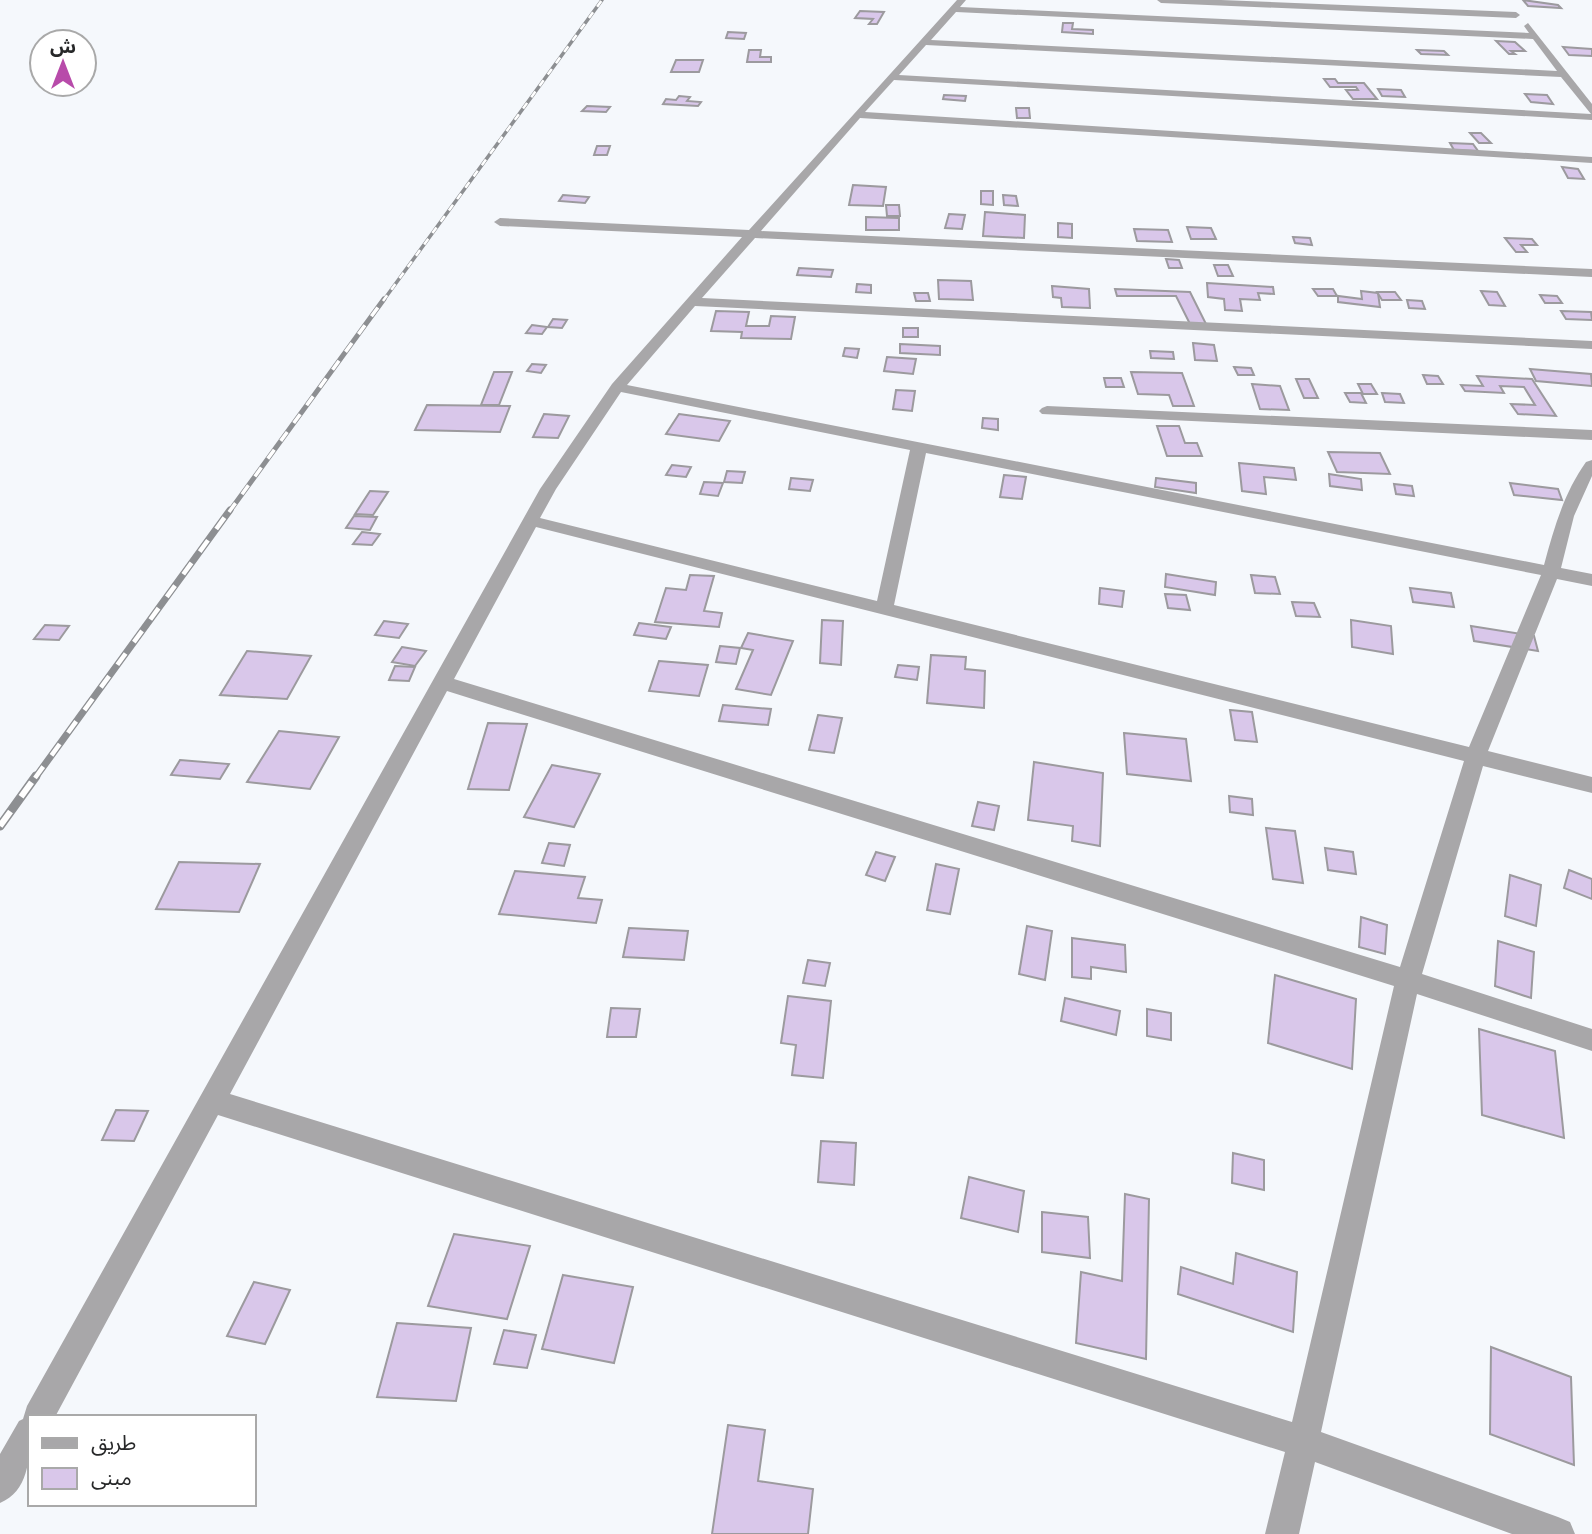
<svg xmlns="http://www.w3.org/2000/svg" width="1592" height="1534" viewBox="0 0 1592 1534" font-family="Overpass,'Noto Sans Arabic',sans-serif">
  <rect width="100%" height="100%" fill="#f5f8fc"/>
  <!-- building -->
  <g fill="#d9c7ea" stroke="#9c9a9e" stroke-width="2">
    <path d="M1523 0 1558 5 1561 8 1528 6Z"/>
    <path d="M860 11 884 12 877 24H869L873 19 855 18Z"/>
    <path d="M1063 23H1073L1072 29 1093 30V34L1062 32Z"/>
    <path d="M728 32 746 33 744 39 726 38Z"/>
    <path d="M1496 41 1515 42 1525 51H1511L1515 54H1509Z"/>
    <path d="M1563 47 1592 49V56L1569 55Z"/>
    <path d="M749 50H761L760 57H771V62H747Z"/>
    <path d="M1417 50 1444 51 1448 55 1421 54Z"/>
    <path d="M676 60H703L699 72H671Z"/>
    <path d="M1324 79H1335L1338 83H1364L1377 99H1353L1346 90H1358L1356 87H1330Z"/>
    <path d="M1378 89 1401 90 1405 97 1382 96Z"/>
    <path d="M1525 94 1547 95 1553 104 1531 102Z"/>
    <path d="M944 95 966 96 965 101 943 99Z"/>
    <path d="M679 96 690 97 687 101 701 102 698 106 663 104 666 99 676 100Z"/>
    <path d="M587 106 610 107 606 112 582 111Z"/>
    <path d="M1016 108H1029L1030 118H1017Z"/>
    <path d="M1470 133H1481L1491 143H1479Z"/>
    <path d="M1450 143 1473 144 1478 151 1454 150Z"/>
    <path d="M597 146H610L607 155H594Z"/>
    <path d="M1562 167 1578 169 1584 179 1568 178Z"/>
    <path d="M853 185 886 187 883 206 849 205Z"/>
    <path d="M981 191H993V205L981 204Z"/>
    <path d="M563 195 589 197 585 203 559 201Z"/>
    <path d="M1003 195 1016 196 1018 206 1004 205Z"/>
    <path d="M886 205H899L900 216H887Z"/>
    <path d="M985 212 1025 215 1024 238 983 236Z"/>
    <path d="M949 214 965 215 962 229 945 228Z"/>
    <path d="M866 217 899 218V230H866Z"/>
    <path d="M1058 223 1072 224V238L1058 237Z"/>
    <path d="M1187 227 1211 228 1216 239H1191Z"/>
    <path d="M1134 229 1168 230 1172 242 1137 241Z"/>
    <path d="M1293 237 1310 238 1312 245 1295 243Z"/>
    <path d="M1505 238 1532 239 1537 245H1521L1527 252H1516Z"/>
    <path d="M1166 259 1179 260 1182 268H1169Z"/>
    <path d="M1214 265H1228L1233 276H1218Z"/>
    <path d="M799 268 833 270 831 277 797 275Z"/>
    <path d="M938 280 971 281 973 300 939 299Z"/>
    <path d="M1207 283 1273 287 1274 294 1258 293 1260 300 1240 299 1242 311 1225 310 1224 299 1208 297Z"/>
    <path d="M857 284 871 285V293L856 292Z"/>
    <path d="M1052 286 1089 289 1090 308 1062 307 1061 298 1053 297Z"/>
    <path d="M1115 289 1190 292 1207 326H1191L1176 296H1117Z"/>
    <path d="M1313 289H1333L1337 296H1318Z"/>
    <path d="M1361 291 1378 293 1380 307 1338 302V296L1362 299Z"/>
    <path d="M1481 291 1497 292 1505 306 1489 305Z"/>
    <path d="M1377 292H1395L1401 300H1382Z"/>
    <path d="M914 293H928L930 301H916Z"/>
    <path d="M1540 295 1557 296 1562 303H1545Z"/>
    <path d="M1407 300 1422 301 1425 309 1409 308Z"/>
    <path d="M716 311 749 312 746 326H769L771 316 795 317 791 339 741 338 742 332 711 331Z"/>
    <path d="M1561 311 1591 312 1592 320 1566 319Z"/>
    <path d="M553 319 567 320 562 328 548 327Z"/>
    <path d="M532 325 547 327 542 334 526 333Z"/>
    <rect x="903" y="328" width="15" height="9"/>
    <path d="M1193 343 1214 345 1217 361 1195 360Z"/>
    <path d="M900 344 940 346V355L900 353Z"/>
    <path d="M845 348 859 349 857 358 843 356Z"/>
    <path d="M1150 351 1173 352 1174 359 1151 358Z"/>
    <path d="M887 357 916 359 913 374 884 371Z"/>
    <path d="M532 364 546 365 541 373 527 371Z"/>
    <path d="M1234 367 1251 368 1254 375H1238Z"/>
    <path d="M1530 369 1591 374 1592 386 1536 381Z"/>
    <path d="M494 372H512L499 405H481Z"/>
    <path d="M1131 372 1182 373 1194 406H1173L1169 395 1138 394Z"/>
    <path d="M1423 375 1438 376 1443 384H1427Z"/>
    <path d="M1477 376 1532 379 1556 416 1518 414 1511 404 1535 405 1524 387 1500 386 1504 393 1465 391 1461 385 1483 386Z"/>
    <path d="M1104 378H1121L1124 387H1106Z"/>
    <path d="M1296 379H1309L1318 398H1304Z"/>
    <path d="M1252 384 1280 386 1289 410 1260 409Z"/>
    <path d="M1358 384H1371L1377 394H1363Z"/>
    <path d="M896 390 915 391 912 411 893 409Z"/>
    <path d="M1345 393H1361L1366 403 1350 402Z"/>
    <path d="M1382 393 1400 394 1404 403 1385 402Z"/>
    <path d="M427 405 510 406 500 432 415 430Z"/>
    <path d="M544 414 569 416 558 438 533 437Z"/>
    <path d="M679 414 730 421 719 441 666 434Z"/>
    <path d="M983 418 998 419V430L982 428Z"/>
    <path d="M1157 426H1179L1185 443H1197L1202 456H1167Z"/>
    <path d="M1328 452 1380 453 1390 474 1337 472Z"/>
    <path d="M1239 463 1294 468 1296 480 1264 477 1266 494 1242 491Z"/>
    <path d="M672 465 691 467 686 477 666 475Z"/>
    <path d="M727 471 745 472 742 483 724 482Z"/>
    <path d="M1329 474 1361 479 1362 490 1330 486Z"/>
    <path d="M1004 475 1026 477 1022 499 1000 497Z"/>
    <path d="M791 478 813 480 810 491 789 489Z"/>
    <path d="M1156 478 1196 483V493L1155 487Z"/>
    <path d="M704 482 723 483 718 496 700 494Z"/>
    <path d="M1510 483 1558 489 1562 500 1514 495Z"/>
    <path d="M1394 484 1412 486 1414 496 1396 494Z"/>
    <path d="M370 491 388 492 373 515 355 514Z"/>
    <path d="M354 516 377 517 370 530 346 528Z"/>
    <path d="M362 532 380 534 372 545 353 544Z"/>
    <path d="M1166 574 1216 582 1215 595 1165 587Z"/>
    <path d="M690 575 714 576 704 611 722 613 719 627 655 622 666 588 686 590Z"/>
    <path d="M1251 575 1275 577 1280 594 1255 593Z"/>
    <path d="M1100 588 1124 591 1122 607 1099 604Z"/>
    <path d="M1410 588 1451 593 1454 607 1413 602Z"/>
    <path d="M1165 594 1186 595 1190 610 1168 608Z"/>
    <path d="M1292 602 1314 603 1320 617 1296 616Z"/>
    <path d="M822 620 843 621 841 665 820 663Z"/>
    <path d="M1351 620 1391 626 1393 654 1352 647Z"/>
    <path d="M384 621 408 624 399 638 375 635Z"/>
    <path d="M639 623 671 627 666 639 634 635Z"/>
    <path d="M45 625 69 626 59 640 34 639Z"/>
    <path d="M1471 626 1534 636 1538 651 1474 641Z"/>
    <path d="M748 633 793 641 771 695 736 689 753 650 741 648Z"/>
    <path d="M720 646 740 648 736 664 716 662Z"/>
    <path d="M402 647 426 651 415 666 392 662Z"/>
    <path d="M247 651 311 656 287 699 220 695Z"/>
    <path d="M931 655 966 657 965 669 985 671 984 708 927 703Z"/>
    <path d="M659 661 708 665 699 696 649 691Z"/>
    <path d="M898 665 919 667 917 680 895 677Z"/>
    <path d="M395 666 415 667 409 681 389 680Z"/>
    <path d="M723 705 771 709 768 725 719 721Z"/>
    <path d="M1230 710 1252 712 1257 742 1235 740Z"/>
    <path d="M818 715 842 718 834 753 809 750Z"/>
    <path d="M488 723 527 724 509 790 468 789Z"/>
    <path d="M279 731 339 737 310 789 247 782Z"/>
    <path d="M1124 733 1186 739 1191 781 1127 774Z"/>
    <path d="M180 760 229 764 220 779 171 775Z"/>
    <path d="M1034 762 1103 773 1100 846 1072 841 1073 826 1028 820Z"/>
    <path d="M552 765 600 774 574 827 524 817Z"/>
    <path d="M1229 796 1252 799 1253 815 1230 812Z"/>
    <path d="M978 802 999 806 994 830 972 826Z"/>
    <path d="M1266 828 1295 831 1303 883 1273 879Z"/>
    <path d="M549 843 570 845 564 866 542 863Z"/>
    <path d="M1325 848 1353 852 1356 874 1328 870Z"/>
    <path d="M876 852 895 857 885 881 866 875Z"/>
    <path d="M179 862 260 864 239 912 156 909Z"/>
    <path d="M936 864 959 869 950 914 927 910Z"/>
    <path d="M1569 870 1592 879V899L1564 888Z"/>
    <path d="M515 871 585 877 578 898 602 900 596 923 499 914Z"/>
    <path d="M1510 875 1541 885 1536 926 1505 916Z"/>
    <path d="M1361 917 1387 925 1385 954 1359 947Z"/>
    <path d="M1027 926 1052 931 1045 980 1019 974Z"/>
    <path d="M629 928 688 931 684 960 623 957Z"/>
    <path d="M1072 938 1125 945 1126 972 1091 967V979L1072 977Z"/>
    <path d="M1498 941 1534 952 1531 998 1495 986Z"/>
    <path d="M808 960 830 963 825 986 803 983Z"/>
    <path d="M1275 975 1356 999 1352 1069 1268 1043Z"/>
    <path d="M788 996 831 1001 823 1078 792 1075 796 1045 781 1043Z"/>
    <path d="M1065 998 1120 1011 1116 1035 1061 1021Z"/>
    <path d="M611 1008 640 1009 636 1037H607Z"/>
    <path d="M1147 1009 1171 1013V1040L1147 1036Z"/>
    <path d="M1479 1029 1555 1051 1564 1138 1482 1115Z"/>
    <path d="M116 1110 148 1111 134 1141 102 1140Z"/>
    <path d="M821 1141 856 1143 854 1185 818 1182Z"/>
    <path d="M1233 1153 1264 1160V1190L1232 1183Z"/>
    <path d="M969 1177 1024 1191 1018 1232 961 1218Z"/>
    <path d="M1125 1194 1149 1199 1146 1359 1076 1343 1081 1272 1122 1281Z"/>
    <path d="M1042 1212 1088 1217 1090 1258 1042 1252Z"/>
    <path d="M454 1234 530 1246 507 1319 428 1306Z"/>
    <path d="M1236 1253 1297 1272 1293 1332 1178 1294 1181 1267 1233 1284Z"/>
    <path d="M563 1275 633 1287 614 1363 542 1349Z"/>
    <path d="M254 1282 290 1290 265 1344 227 1336Z"/>
    <path d="M397 1323 471 1328 456 1401 377 1397Z"/>
    <path d="M504 1330 536 1335 527 1368 494 1364Z"/>
    <path d="M1491 1347 1571 1377 1574 1465 1490 1434Z"/>
    <path d="M728 1425 765 1430 758 1481 813 1489 808 1534H712Z"/>
  </g>
  <g fill="none" stroke-linecap="round" stroke-linejoin="round">
    <!-- street -->
    <g fill="#a8a7a9" fill-rule="evenodd">
      <path d="M957 0H966L960 7 1529 33 1524 26 1528 23 1592 104V120L894 80 865 112 1592 157V163L860 118 761 231 1592 269V277L755 238 702 298 1592 341V349L695 306 627 385 1544 565C1554 528 1564 493 1586 462L1592 460V476L1574 516 1561 568 1592 574V586L1557 579 1488 751 1592 777V793L1483 766 1422 974 1592 1029V1051L1417 994 1321 1432 1558 1517 1570 1522 1575 1534H1512L1315 1462 1299 1534H1265L1285 1452 218 1115 55 1417H30C30 1447 33 1490 0 1503V1454L19 1421 23 1419 27 1406 540 489 612 384 742 237 500 226 494 222 500 218 749 230ZM956 12 1533 39 1557 71 931 40ZM926 45 1561 77 1591 114 899 75ZM621 392 910 450 877 601 540 518 556 489ZM926 453 1541 575 1469 747 894 605ZM536 527 1464 761 1400 967 454 679ZM447 691 1394 986 1292 1422 230 1094Z"/>
      <path d="M1157 0H1221L1516 12 1520 15 1516 18 1161 3Z"/>
      <path d="M1047 406 1592 430V440L1042 414 1039 411 1042 408Z"/>
    </g>
    <defs>
      <path id="rail-far3" d="M383 301 602 0"/>
      <path id="rail-far2" d="M229 512 384 299"/>
      <path id="rail-far1" d="M35 778 230 510"/>
      <path id="rail" d="M0 826 36 776"/>
    </defs>
    <!-- rail-far3 casing -->
    <use href="#rail-far3" stroke="#8d8f92" stroke-width="3.5"/>
    <!-- rail-far2 casing -->
    <use href="#rail-far2" stroke="#8d8f92" stroke-width="5"/>
    <!-- rail-far1 casing -->
    <use href="#rail-far1" stroke="#8d8f92" stroke-width="7"/>
    <!-- rail casing -->
    <use href="#rail" stroke="#8d8f92" stroke-width="9"/>
    <!-- rail-far3 -->
    <use href="#rail-far3" stroke="#fff" stroke-width="2.5" stroke-dasharray="7" stroke-linecap="butt"/>
    <!-- rail-far2 -->
    <use href="#rail-far2" stroke="#fff" stroke-width="3.5" stroke-dasharray="11" stroke-linecap="butt"/>
    <!-- rail-far1 -->
    <use href="#rail-far1" stroke="#fff" stroke-width="4.5" stroke-dasharray="14" stroke-linecap="butt"/>
    <!-- rail -->
    <use href="#rail" stroke="#fff" stroke-width="6" stroke-dasharray="18" stroke-linecap="butt"/>
  </g>
  <!-- legend -->
  <rect x="28" y="1415" width="228" height="91" fill="#ffffff" stroke="#a9a9a9" stroke-width="2"/>
  <rect x="42" y="1438" width="35" height="10" fill="#a8a7a9" stroke="#a9a9a9" stroke-width="2"/>
  <text x="91" y="1450" font-size="21" fill="#272829">طريق</text>
  <rect x="42" y="1468" width="35" height="21" fill="#d9c7ea" stroke="#a9a9a9" stroke-width="2"/>
  <text x="91" y="1485" font-size="21" fill="#272829">مبنى</text>
  <!-- north arrow -->
  <g transform="translate(63 63)"><circle r="33" fill="#ffffff" stroke="#a9a9a9" stroke-width="2"/>
  <path d="M0-5L12 26L0 18L-12 26Z" fill="#b84baa"/>
  <text y="-10" font-size="19" font-weight="bold" text-anchor="middle" fill="#272829">ش</text>
  </g>
</svg>
